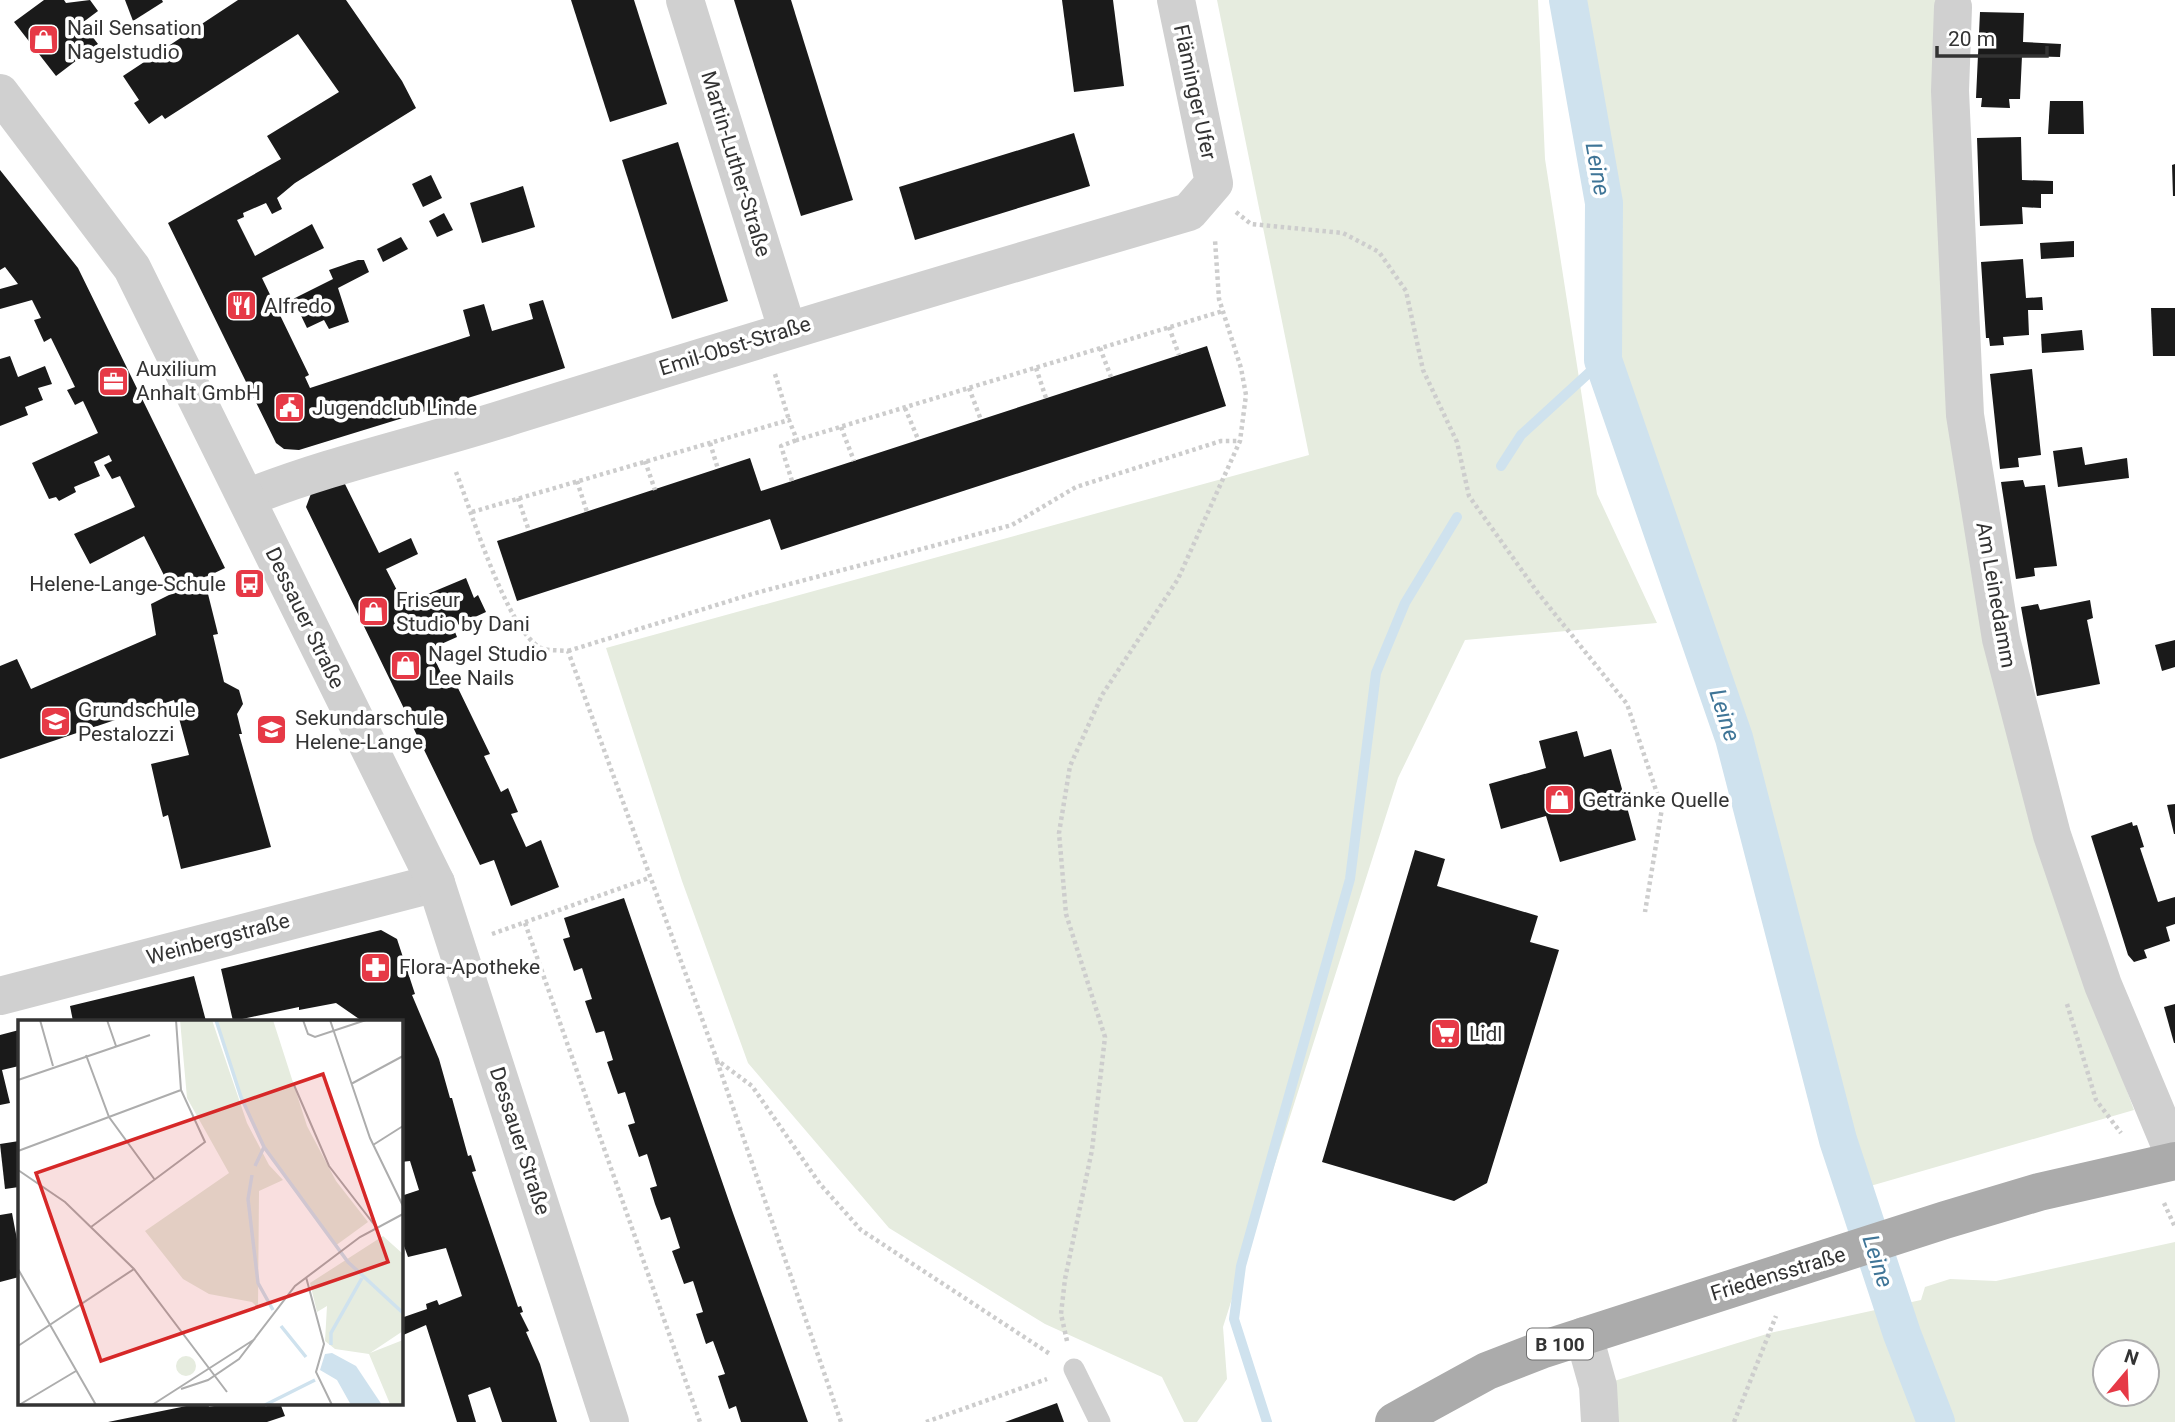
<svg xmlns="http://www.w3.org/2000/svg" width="2175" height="1422" viewBox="0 0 2175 1422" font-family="Roboto,sans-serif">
  <rect width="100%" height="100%" fill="#fff"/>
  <!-- green -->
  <g fill="#e6ecdf" fill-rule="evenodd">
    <path d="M1217 0H1538L1545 159 1597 494 1657 623 1465 640 1398 778 1223 1327 1227 1379 1197 1422H1184L1162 1377 1045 1324 889 1228 748 1063 682 881 606 648 1309 455Z"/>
    <path d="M1568 0H1942L1943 234 2058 903 2134 1110 1853 1191 1734 738 1603 360 1604 203Z"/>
    <path d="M2175 1242V1422H1600L1598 1386 1770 1333 1921 1300 1925 1287 1950 1279 1996 1281ZM2105 1352H2147V1394H2105Z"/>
  </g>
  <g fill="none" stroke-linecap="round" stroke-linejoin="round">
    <!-- stream -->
    <g stroke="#cfe2ee" stroke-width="10">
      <path d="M1501 466 1521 435 1603 360"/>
      <path d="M1267 1422 1234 1319 1241 1266 1350 879 1376 673 1405 603 1457 517"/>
    </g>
    <!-- canal -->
    <path stroke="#cfe2ee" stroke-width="38" d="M1568 0 1604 203 1603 360 1734 738 1838 1140 1902 1334 1936 1422"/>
  </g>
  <!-- building -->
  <g fill="#1a1a1a">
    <path d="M44 0H64L66 3 90 0 98 11 82 23 98 44 56 76 14 22Z"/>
    <path d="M125 0H162L163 2 133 21Z"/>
    <path d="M238 0H346L402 81 416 108 295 183 277 198 282 209 272 214 266 203 243 213 244 217 237 220 255 256 312 224 324 248 262 278 309 375 305 377 310 388 470 336 463 310 484 304 492 331 533 319 529 304 543 300 565 368 299 450 284 449 276 443 168 223 281 159 267 136 339 92 298 34 165 119 162 115 149 124 134 103 139 100 123 76Z"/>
    <path d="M571 0H634L667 104 610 122Z"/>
    <path d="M734 0H791L853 200 801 216Z"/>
    <path d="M1062 0H1113L1124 86 1074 92Z"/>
    <path d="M1980 12 2024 13 2023 42 2061 44 2060 57 2022 56 2020 99H2009L2010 108 1981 107 1982 98H1976Z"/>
    <path d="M2050 101H2083L2084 134H2048Z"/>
    <path d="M1074 133 1090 186 915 240 899 187Z"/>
    <path d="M2021 137 2022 180 2053 181V194H2041V208L2022 207 2023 224 1980 226 1977 138Z"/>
    <path d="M678 142 728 301 672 319 622 160Z"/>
    <path d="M2175 164V196H2173L2172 165Z"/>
    <path d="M0 170 78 268 225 568 204 578 218 634 213 635 224 682 239 690 243 704 237 714 242 734H239L271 847 181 869 168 815 163 817 151 764 189 755 174 700 0 759V666L17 659 31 689 156 635 151 604 173 593 144 536 90 564 74 534 135 507 120 476 112 479 104 465 112 461 109 455 94 462 100 476 74 487 76 492 59 501 56 497 49 499 32 463 98 433 83 401 75 405 67 390 75 387 51 338 44 342 34 320 41 318 32 300 0 309V289L18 284 5 267 0 270Z"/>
    <path d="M431 175 442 198 423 207 412 184Z"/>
    <path d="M523 186 535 227 482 243 470 203Z"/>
    <path d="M444 213 453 230 437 237 429 221Z"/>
    <path d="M401 237 408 249 383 262 377 249Z"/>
    <path d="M2074 241V257L2041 259 2040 243Z"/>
    <path d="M2023 259 2026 298 2042 297 2043 310H2028L2029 335 2003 337 2004 345 1990 346 1989 338H1986L1981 262Z"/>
    <path d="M358 260H364L369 272 338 288 349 322 329 329 324 320 307 328 293 299 333 279 329 270Z"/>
    <path d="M2151 308H2175V356H2153Z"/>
    <path d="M2082 330 2084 350 2042 353 2041 334Z"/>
    <path d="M1207 346 1226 406 781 550 770 519 517 601 497 541 750 458 761 491Z"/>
    <path d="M10 356 18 377 45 366 52 384 38 388 43 400 25 407 28 415 0 426V359Z"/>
    <path d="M2032 369 2041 455 2018 458 2019 467 2000 469 1990 374Z"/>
    <path d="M2082 447 2085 465 2127 458 2129 478 2058 487 2053 451Z"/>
    <path d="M2023 480 2025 487 2045 485 2057 566 2034 568 2035 576 2016 579 2001 482Z"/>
    <path d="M344 482 379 553 411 538 418 554 386 569 404 604 466 578 474 598 478 595 486 612 453 627 457 637 430 649 448 688 457 686 490 754 484 756 501 792 508 788 518 812 511 814 526 847 541 840 559 887 511 906 494 860 480 865 306 507 312 491Z"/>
    <path d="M2090 600 2093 618 2087 620 2100 684 2037 696 2021 607 2038 604 2040 610Z"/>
    <path d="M2175 640V667L2162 671 2155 645Z"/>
    <path d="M1577 731 1584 757 1611 749 1636 840 1560 862 1546 816 1501 829 1489 784 1546 768 1539 741Z"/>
    <path d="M2175 804V834H2174L2167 805Z"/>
    <path d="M2132 822 2133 826 2137 825 2144 847 2140 848 2158 902 2175 897V924L2166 927 2170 941 2144 950 2147 958 2134 962 2128 955 2091 836Z"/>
    <path d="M1415 850 1445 859 1437 886 1538 916 1530 942 1559 950 1487 1183 1454 1201 1322 1162Z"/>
    <path d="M624 898 733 1213 808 1422H741L736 1406 729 1409 718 1376 725 1374 713 1341 706 1344 696 1314 703 1312 693 1281 684 1284 672 1251 680 1248 670 1217 661 1220 655 1204 650 1188 657 1186 647 1154 639 1157 628 1125 635 1123 625 1092 618 1094 607 1062 613 1060 604 1031 596 1033 585 1001 592 999 582 968 574 971 563 939 570 937 564 918Z"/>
    <path d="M381 930 397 939 415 994 412 995 439 1059 450 1098H452L468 1156 471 1155 476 1171 472 1172 518 1307 521 1306 523 1312 520 1313 529 1331 526 1332 540 1364 557 1422H502L490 1387 468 1395 476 1422H457L426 1325 401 1336V1318L427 1309 426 1304 437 1300 439 1305 462 1296 446 1248 408 1257 401 1238V1196L419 1190 410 1161 401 1162V1021H362L336 1003 299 1010V1007L233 1021 221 969Z"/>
    <path d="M194 976 206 1021H73L70 1006Z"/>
    <path d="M2175 1004V1043H2174L2164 1007Z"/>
    <path d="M19 1030V1066L2 1070 10 1103 0 1105V1035Z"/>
    <path d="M19 1141V1187L5 1189 0 1144Z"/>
    <path d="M12 1213 19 1250V1277L0 1282V1215Z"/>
    <path d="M201 1403H208L209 1407 229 1403H280L285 1416 267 1422H108Z"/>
    <path d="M1057 1403 1064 1422H1005Z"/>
  </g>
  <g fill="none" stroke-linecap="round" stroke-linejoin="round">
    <!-- path -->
    <g stroke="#cdcdcd" stroke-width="4.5" stroke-dasharray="3.5 3.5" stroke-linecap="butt">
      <path d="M1236 212 1251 224 1343 233 1379 252 1406 291 1423 370 1457 442 1469 496 1538 593 1627 704 1662 808 1645 912"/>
      <path d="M1169 327 1179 355"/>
      <path d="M1100 348 1111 377"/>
      <path d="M1036 368 1046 398"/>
      <path d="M775 374 789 420"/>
      <path d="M969 388 981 420"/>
      <path d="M905 408 918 439"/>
      <path d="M841 427 854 461"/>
      <path d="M710 443 718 469"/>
      <path d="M645 461 655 490"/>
      <path d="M456 472C471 510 507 631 541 648 548 651 560 650 568 651L717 1060 752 1086 820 1184 861 1230 1050 1354"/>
      <path d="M577 481 587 512"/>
      <path d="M792 481 781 446 797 440"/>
      <path d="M518 498 529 531"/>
      <path d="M472 512 789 420 797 440 1223 311"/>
      <path d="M568 651 752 594 1012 525 1076 487 1221 441H1240"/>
      <path d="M525 923 700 1422"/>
      <path d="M492 934 649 878"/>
      <path d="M2067 1004 2096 1100 2121 1133"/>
      <path d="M717 1061 841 1422"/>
      <path d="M2164 1203 2175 1227"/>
      <path d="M1067 1341 1061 1314 1065 1279 1092 1150 1105 1037 1066 914 1059 833 1070 766 1102 695 1178 579 1240 441 1246 395 1241 368 1219 299 1215 240"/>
      <path d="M926 1422 1047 1379"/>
      <path d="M1734 1422 1776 1316"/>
    </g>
    <!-- service -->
    <path stroke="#d0d0d0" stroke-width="21" d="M1074 1369 1100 1422"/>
    <!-- minor -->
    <g stroke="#d0d0d0" stroke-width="38">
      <path d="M685 0 787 329"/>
      <path d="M1953 7 1950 91 1965 415 2001 639 2052 835 2103 985 2175 1157"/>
      <path d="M247 498C334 463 426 444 515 415 739 345 963 278 1189 212L1214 183 1176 0"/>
      <path d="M0 996 436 883"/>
      <path d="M1584 1336 1598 1386 1600 1422"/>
    </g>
    <!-- tertiary -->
    <path stroke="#d0d0d0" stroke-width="38" d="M0 93 132 268 436 883 610 1422"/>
    <!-- primary -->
    <path stroke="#ababab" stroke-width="38" d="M1394 1422 1487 1371 1541 1350 1945 1220 2039 1192 2175 1161"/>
  </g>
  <!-- icons -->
  <defs>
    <symbol id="shop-square" viewBox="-11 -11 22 22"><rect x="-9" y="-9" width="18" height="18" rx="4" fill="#e63946" stroke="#fff"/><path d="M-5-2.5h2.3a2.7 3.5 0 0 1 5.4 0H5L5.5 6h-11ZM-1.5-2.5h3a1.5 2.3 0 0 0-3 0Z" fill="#fff"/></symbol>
    <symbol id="restaurant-square" viewBox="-11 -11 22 22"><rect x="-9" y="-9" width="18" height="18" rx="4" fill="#e63946" stroke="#fff"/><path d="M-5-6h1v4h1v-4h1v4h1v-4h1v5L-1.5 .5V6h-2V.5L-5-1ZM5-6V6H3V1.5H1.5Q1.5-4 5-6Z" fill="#fff"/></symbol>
    <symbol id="office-square" viewBox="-11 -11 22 22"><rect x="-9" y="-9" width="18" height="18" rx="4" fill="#e63946" stroke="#fff"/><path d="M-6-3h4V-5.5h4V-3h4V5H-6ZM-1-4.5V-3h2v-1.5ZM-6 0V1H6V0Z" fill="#fff"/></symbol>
    <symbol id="civic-square" viewBox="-11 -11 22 22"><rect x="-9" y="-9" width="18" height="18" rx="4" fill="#e63946" stroke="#fff"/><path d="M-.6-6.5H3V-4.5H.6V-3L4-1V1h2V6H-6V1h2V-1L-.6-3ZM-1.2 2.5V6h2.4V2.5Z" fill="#fff"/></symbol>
    <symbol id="bus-square" viewBox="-11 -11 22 22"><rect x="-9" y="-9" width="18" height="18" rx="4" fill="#e63946" stroke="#fff"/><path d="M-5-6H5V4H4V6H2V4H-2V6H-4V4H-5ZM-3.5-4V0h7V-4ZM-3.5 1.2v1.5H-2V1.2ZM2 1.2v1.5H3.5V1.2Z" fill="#fff"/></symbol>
    <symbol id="school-square" viewBox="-11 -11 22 22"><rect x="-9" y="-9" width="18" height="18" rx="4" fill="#e63946" stroke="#fff"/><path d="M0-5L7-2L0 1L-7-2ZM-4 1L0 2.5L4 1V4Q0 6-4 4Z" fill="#fff"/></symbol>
    <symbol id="pharmacy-square" viewBox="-11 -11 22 22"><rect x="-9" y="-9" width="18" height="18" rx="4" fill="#e63946" stroke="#fff"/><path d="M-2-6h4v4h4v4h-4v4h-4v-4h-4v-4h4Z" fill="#fff"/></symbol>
    <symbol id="supermarket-square" viewBox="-11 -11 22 22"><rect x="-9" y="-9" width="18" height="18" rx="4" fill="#e63946" stroke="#fff"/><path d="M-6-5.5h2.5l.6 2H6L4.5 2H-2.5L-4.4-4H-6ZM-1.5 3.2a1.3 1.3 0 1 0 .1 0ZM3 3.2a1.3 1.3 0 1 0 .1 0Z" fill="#fff"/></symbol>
  </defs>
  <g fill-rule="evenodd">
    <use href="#shop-square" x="26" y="22" width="35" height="35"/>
    <use href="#restaurant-square" x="224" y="288" width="35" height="35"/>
    <use href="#office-square" x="96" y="364" width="35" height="35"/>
    <use href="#civic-square" x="272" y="390" width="35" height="35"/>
    <use href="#bus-square" x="232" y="566" width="35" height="35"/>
    <use href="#shop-square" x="356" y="594" width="35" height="35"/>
    <use href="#shop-square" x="388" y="648" width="35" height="35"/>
    <use href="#school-square" x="38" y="704" width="35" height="35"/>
    <use href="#school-square" x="254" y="712" width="35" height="35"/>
    <use href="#shop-square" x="1542" y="782" width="35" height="35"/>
    <use href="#pharmacy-square" x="358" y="950" width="35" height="35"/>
    <use href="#supermarket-square" x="1428" y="1016" width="35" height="35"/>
  </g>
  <g text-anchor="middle" stroke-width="7" stroke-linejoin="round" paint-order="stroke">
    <!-- shield labels -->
    <rect fill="#fff" stroke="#707070" stroke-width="2" x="1527" y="1328.5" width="66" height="31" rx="5"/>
    <g font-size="19" font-weight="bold" fill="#333">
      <text x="1560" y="1351">B 100</text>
    </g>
    <!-- poi labels -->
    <g font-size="21" fill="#333" stroke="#fff" text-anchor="start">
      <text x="67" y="35">Nail Sensation<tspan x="67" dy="24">Nagelstudio</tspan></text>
      <text x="264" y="313">Alfredo</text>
      <text x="136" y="376">Auxilium<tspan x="136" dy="24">Anhalt GmbH</tspan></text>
      <text x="312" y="415">Jugendclub Linde</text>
      <text x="226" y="591" text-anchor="end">Helene-Lange-Schule</text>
      <text x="396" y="607">Friseur<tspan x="396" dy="24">Studio by Dani</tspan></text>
      <text x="428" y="661">Nagel Studio<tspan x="428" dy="24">Lee Nails</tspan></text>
      <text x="78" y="717">Grundschule<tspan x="78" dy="24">Pestalozzi</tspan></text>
      <text x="295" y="725">Sekundarschule<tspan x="295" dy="24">Helene-Lange</tspan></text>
      <text x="1582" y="807">Getränke Quelle</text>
      <text x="399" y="974">Flora-Apotheke</text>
      <text x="1469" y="1041">Lidl</text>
    </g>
    <!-- street labels -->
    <g font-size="21" fill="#333" stroke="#fff">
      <text transform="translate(1195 92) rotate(78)" y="7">Fläminger Ufer</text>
      <text transform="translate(736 164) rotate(73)" y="7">Martin-Luther-Straße</text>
      <text transform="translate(735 346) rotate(-17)" y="7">Emil-Obst-Straße</text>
      <text transform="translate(1996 595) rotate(80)" y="7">Am Leinedamm</text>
      <text transform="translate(305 618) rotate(64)" y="7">Dessauer Straße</text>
      <text transform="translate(218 939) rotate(-15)" y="7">Weinbergstraße</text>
      <text transform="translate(520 1141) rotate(72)" y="7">Dessauer Straße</text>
      <text transform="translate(1778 1274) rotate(-17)" y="7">Friedensstraße</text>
    </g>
    <!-- water labels -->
    <g font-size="23" font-style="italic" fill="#3f7597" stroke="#fff">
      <text transform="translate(1598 169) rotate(80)" y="8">Leine</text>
      <text transform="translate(1725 715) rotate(72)" y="8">Leine</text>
      <text transform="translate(1878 1261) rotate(72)" y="8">Leine</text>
    </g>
  </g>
  <!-- overview -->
  <g transform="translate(18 1020)">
    <rect width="385" height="385" fill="#fff"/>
    <path d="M162 0H194L229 103 251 145 265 160 241 171 240 288 234 282 191 274 165 259 127 211 211 153 169 78ZM198 0H255L289 106 318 161 350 202 317 226 246 127 223 77ZM365 216 385 234V311L352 333 385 320V385L372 384 351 334 317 329 307 321 309 286 299 292 292 263ZM158 346a10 10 0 1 1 20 0a10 10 0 1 1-20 0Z" fill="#e6ecdf"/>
    <path d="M314 333 338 346 364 385H333L319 360 302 350 307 334Z" fill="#cfe2ee"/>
    <path fill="none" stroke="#cfe2ee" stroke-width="3.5" d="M198 0 223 77 246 127 330 242 385 293M237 146 246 127M234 155 230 179 240 263 255 290M263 306 288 337M313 325V313L344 258M247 385 297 360"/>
    <path fill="none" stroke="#adadad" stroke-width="2" d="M22 0 35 46M89 0 98 26M285 0 290 14 297 17 348 0M312 0 352 118 385 186M68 35 91 97 137 160M0 60 132 15M333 64 385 36M276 65 311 146 358 207M355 125 385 106M0 131 163 70M0 150 47 182 116 249 209 372M73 207 187 122 163 70 158 0M0 249 78 385M288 257 306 324 298 352 314 385M0 326 116 249M163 369 190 360 221 339 277 266 342 217 385 194M1 385 58 351M134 385 237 319"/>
    <path fill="#d62828" fill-opacity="0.15" stroke="#d62828" stroke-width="3.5" d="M305 54 370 242 83 341 18 153Z"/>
    <rect width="385" height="385" fill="none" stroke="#333" stroke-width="3.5"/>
  </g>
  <!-- north arrow -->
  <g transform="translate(2126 1373) rotate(19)"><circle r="33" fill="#ffffff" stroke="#adadad" stroke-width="2"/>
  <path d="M0-5L12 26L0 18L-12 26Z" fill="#e63946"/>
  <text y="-10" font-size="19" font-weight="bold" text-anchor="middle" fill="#333333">N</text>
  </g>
  <!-- scale -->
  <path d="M1937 46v10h110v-10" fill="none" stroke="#333333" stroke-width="3.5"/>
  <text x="1948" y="46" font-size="21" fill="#333333" stroke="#ffffff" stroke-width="5" paint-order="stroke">20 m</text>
</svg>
